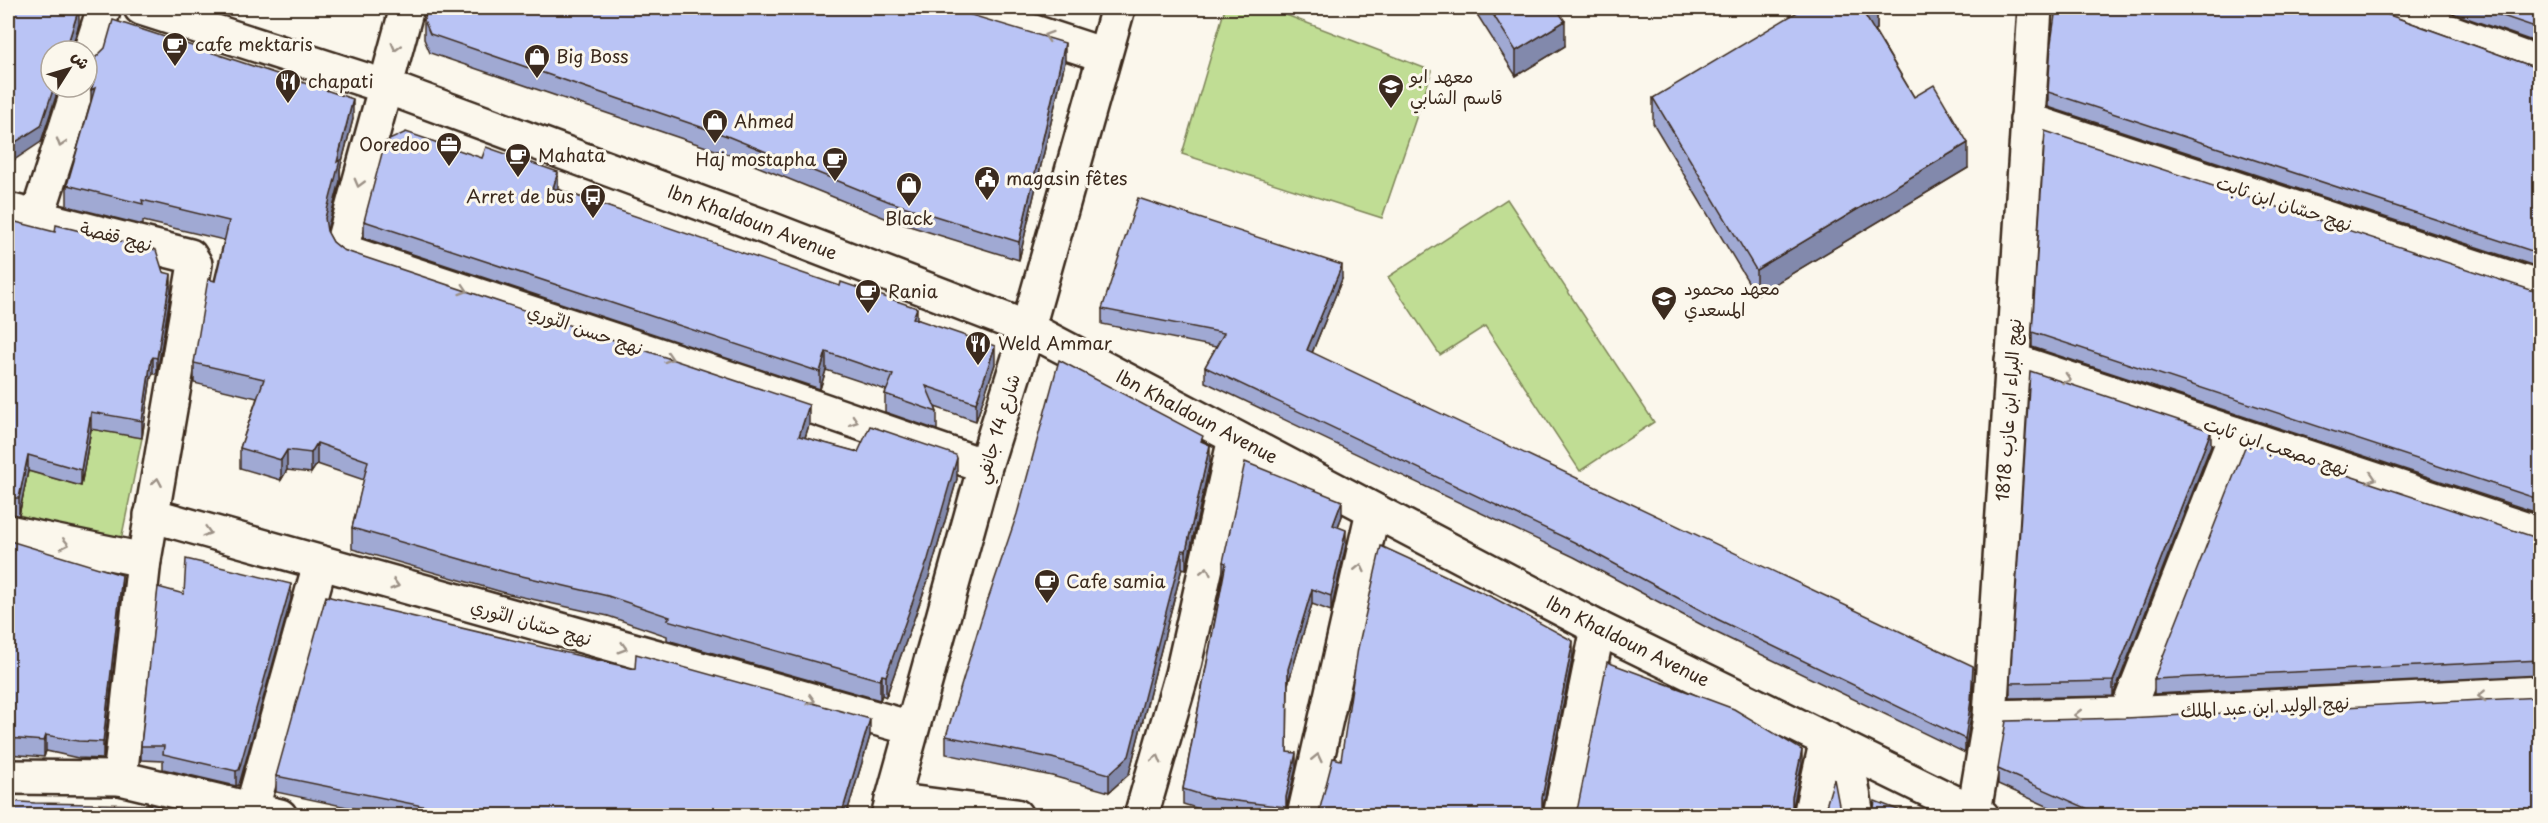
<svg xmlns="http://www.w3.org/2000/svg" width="2548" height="823" viewBox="0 0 2548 823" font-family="'Playpen Sans','Playpen Sans Arabic',sans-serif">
  <rect width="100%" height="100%" fill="#fbf7ec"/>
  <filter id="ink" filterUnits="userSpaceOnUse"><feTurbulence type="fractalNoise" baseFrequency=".0167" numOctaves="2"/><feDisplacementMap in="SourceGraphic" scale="12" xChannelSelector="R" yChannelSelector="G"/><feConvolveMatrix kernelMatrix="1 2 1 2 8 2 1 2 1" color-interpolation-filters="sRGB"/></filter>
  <g filter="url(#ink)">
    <!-- park -->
    <g fill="#c0dd94" stroke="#7e8459" stroke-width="1.5">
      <path d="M1225 8H1268L1432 71 1382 218 1182 154Z"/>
      <path d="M1507 199 1654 422 1580 471 1485 326 1440 355 1388 277Z"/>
      <path d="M91 429 142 438 121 540 19 515 28 471 81 486Z"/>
    </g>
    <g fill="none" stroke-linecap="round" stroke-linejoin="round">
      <defs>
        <g id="minor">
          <path id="s1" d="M141 8 384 86 757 224 1027 328 1598 628 1982 816"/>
          <path d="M407 8 343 242 349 253 747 384 985 466"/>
          <path d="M961 8 1104 55"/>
          <path d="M2384 8 2540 64"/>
          <path d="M87 62 104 8"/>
          <path d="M2027 120 2540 288"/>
          <path d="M8 210 190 256 195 264 144 560 120 778"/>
          <path d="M37 217 79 87"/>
          <path d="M2012 360 2540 534"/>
          <path d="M151 515 911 728"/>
          <path d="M8 532 144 560"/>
          <path d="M2126 714 2236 434"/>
          <path d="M1990 717 2126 714 2540 693"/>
          <path d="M1851 753 1849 769 1857 816"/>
          <path d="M8 777 120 778 280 816"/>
          <path d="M892 800 1016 816"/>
          <path d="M252 808 320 564"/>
          <path d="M1974 812 1990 717 2035 8"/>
          <path d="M888 816 985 466 1023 345 1118 8"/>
          <path d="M1141 816 1182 674 1235 438"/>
          <path d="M1304 816 1373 511"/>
          <path d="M1560 816 1598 628"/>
          <path d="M1810 816 1827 739"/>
        </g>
      </defs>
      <!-- minor casing -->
      <use href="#minor" stroke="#3b2a1e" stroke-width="38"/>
      <!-- minor -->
      <use href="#minor" stroke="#fbf7ec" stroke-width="33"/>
    </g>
    <!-- wall -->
    <g fill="#a0a9d3" stroke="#3b2a1e" stroke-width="1.5">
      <path d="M354 8H381L371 13Z"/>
      <path d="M1473 8H1556L1565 46 1516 76Z"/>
      <path d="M1877 8V29L1875 31 1914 97 1968 168 1756 295 1653 123V98Z"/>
      <path d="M2438 8H2541V44Z"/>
      <path d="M2378 11 2534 67H2541V268L2048 107V92Z"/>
      <path d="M424 20 1065 62 1019 260 890 220 727 154 430 53 424 39Z"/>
      <path d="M95 58 353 119 340 169V181L327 231 333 242 343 250 809 425 805 438 957 479 928 580 886 697 882 695 880 700 667 640V636L608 616 509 594 352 549V528L364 480 317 464 311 473 287 470 281 480 240 468V448L257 398 194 383V363L224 240 143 221V225L67 206V185L91 101 95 78Z"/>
      <path d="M558 189 917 319 995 364 976 421 935 407 937 412V430L885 412V394L886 390 826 370 820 389 364 238V221Z"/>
      <path d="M8 220 163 272 171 291 157 374H153L151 377 142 438 91 429 81 486 28 471 19 515H8Z"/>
      <path d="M1342 279 1312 353 1973 681 1971 715 1965 753 1717 633 1574 557 1205 382V367L1216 347 1102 324V309Z"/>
      <path d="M2534 291H2541V514L2032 347V332Z"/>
      <path d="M1203 442 1210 462 1186 569 1182 568 1129 774 1109 792 1052 776 946 754V736Z"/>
      <path d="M2211 445 2113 696 2010 698V683Z"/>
      <path d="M1342 516 1338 527 1346 545 1331 611 1312 604 1288 684 1287 752 1296 768 1286 809V816H1233L1212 813 1183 804V789L1223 577V562Z"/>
      <path d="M8 534 11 542 122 591 103 759 78 758 46 751 44 757 8 754Z"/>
      <path d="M2534 537H2541V675L2154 694V679Z"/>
      <path d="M184 594 291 599 239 785 236 786 163 769V761L141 760V746Z"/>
      <path d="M1573 655 1543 808 1548 816H1319V812L1341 760Z"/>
      <path d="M2126 718 2541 816H2069L1998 784V769Z"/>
      <path d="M870 736 846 816H389L276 792V776Z"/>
    </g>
    <!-- shaded-wall -->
    <g fill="#8289ac" stroke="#3b2a1e" stroke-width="1.5">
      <path d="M79 8V24L71 51 69 40Z"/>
      <path d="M371 8H381L371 13Z"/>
      <path d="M1872 8H1877V29L1863 38V12Z"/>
      <path d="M1565 21V46L1516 76V51Z"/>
      <path d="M1065 43V62L1019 260V242Z"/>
      <path d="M54 87H59L41 142 8 164V147Z"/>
      <path d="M95 88 91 111V90Z"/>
      <path d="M353 99V119L340 169V181L325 238V218L337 162Z"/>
      <path d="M1968 143V168L1756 295V270Z"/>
      <path d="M558 172V190L553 188Z"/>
      <path d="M1342 265V279L1307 365V350Z"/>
      <path d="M171 274V291L157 374V358Z"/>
      <path d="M917 308V325L913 318Z"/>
      <path d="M995 346V364L976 421V403Z"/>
      <path d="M826 352V370L820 389V372Z"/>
      <path d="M153 357V374L151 377 142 438V421L151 360Z"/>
      <path d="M809 405V425L799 456V436Z"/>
      <path d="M91 412V429L81 486V470Z"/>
      <path d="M2211 431V445L2113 696V681Z"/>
      <path d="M317 443V464L311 473V453Z"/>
      <path d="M1210 445V462L1186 569V551Z"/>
      <path d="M287 450V470L281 480V460Z"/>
      <path d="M28 455V471L19 515V498Z"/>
      <path d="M957 458V479L928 580 886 697V676Z"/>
      <path d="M1342 501V516L1333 539V525Z"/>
      <path d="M1346 530V545L1331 611V596Z"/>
      <path d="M1182 550V568L1129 774 1109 792V774Z"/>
      <path d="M122 575V591L103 759V742Z"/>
      <path d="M291 584V599L239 785 236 786V771Z"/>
      <path d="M1312 589V604L1288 684V669Z"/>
      <path d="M1573 641V655L1542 812V798Z"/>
      <path d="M1973 666 1971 715 1965 753V739Z"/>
      <path d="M882 675V695L880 700V680Z"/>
      <path d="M870 719V736L846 816H841Z"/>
      <path d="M46 735V751L44 757V741Z"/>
      <path d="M1802 750V764L1792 812V797Z"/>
      <path d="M1296 753V768L1286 809V797Z"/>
    </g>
    <!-- building -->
    <g fill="#bac4f5" stroke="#3b2a1e" stroke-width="1.5">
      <path d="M8 8H79L69 40 71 51H51V87H54L41 126 8 147Z"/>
      <path d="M428 8H948L1065 43 1019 242 890 202 727 136 430 34 424 20Z"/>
      <path d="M1489 8H1556L1565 21 1516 51Z"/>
      <path d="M1804 8H1872L1863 12 1914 97 1934 85 1968 143 1756 270 1653 98Z"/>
      <path d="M2056 8H2373L2378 11 2534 67H2541V254L2048 92 2051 43Z"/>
      <path d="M2479 8H2541V29Z"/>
      <path d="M113 20 353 99 337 162 340 160 325 218 327 231 333 242 343 250 809 405 799 436 858 452 870 426 956 455 957 458 928 559 886 676 882 675 880 680 667 620 670 617 608 596 509 573 352 528 368 461 317 443 311 453 287 450 281 460 240 448 264 379 194 363 208 279 215 281 229 221 142 200 143 204 67 185 95 88 91 90 97 72 95 58 105 48Z"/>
      <path d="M2045 131 2534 291H2541V500L2032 332Z"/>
      <path d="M406 132 482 158 486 147 558 172 553 188 840 286 841 282 917 308 913 318 995 346 976 403 926 386 937 412 885 394 893 375 826 352 820 372 364 221 385 142Z"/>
      <path d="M1138 198 1342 265 1307 350 1973 666 1971 700 1965 739 1717 619 1574 542 1205 367 1224 333 1102 309Z"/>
      <path d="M8 220 55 232 56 225 156 250 163 272 171 274 157 358 153 357 151 360 142 421 91 412 81 470 28 455 19 498H8Z"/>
      <path d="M1059 360 1203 436 1201 441 1210 445 1186 551 1182 550 1129 756 1109 774 1052 758 946 736 981 620 1017 514Z"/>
      <path d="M2030 371 2211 431 2113 681 2010 683Z"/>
      <path d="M2247 442 2534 537H2541V660L2154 679Z"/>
      <path d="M1245 462 1342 501 1333 525 1346 530 1331 596 1312 589 1288 669 1287 752 1296 753 1286 797V807L1212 798 1183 789 1226 563 1223 562Z"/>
      <path d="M8 534 11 535 10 541 122 575 103 742 78 741 46 735 44 741 8 738Z"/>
      <path d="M1381 546 1494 598 1573 641 1542 798V808L1548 816H1330L1331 813 1319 812 1333 758 1341 760 1358 648Z"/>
      <path d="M186 559 291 584 239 770 236 771 163 754 164 746H141L158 587 184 594Z"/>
      <path d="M326 596 635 669 636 654 870 719 841 816H471L276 776Z"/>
      <path d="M1607 662 1734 709 1802 750 1792 797V806L1798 816H1572L1574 814 1578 806Z"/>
      <path d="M2541 697V816H2104L1998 769 2006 721 2126 718Z"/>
      <path d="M1834 779 1839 805 1842 813 1846 816H1821L1824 813Z"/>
      <path d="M8 801 35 803 153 805 184 816H8Z"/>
      <path d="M1875 801 1914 816H1869L1874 808Z"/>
    </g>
    <!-- one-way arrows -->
    <defs><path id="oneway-chevron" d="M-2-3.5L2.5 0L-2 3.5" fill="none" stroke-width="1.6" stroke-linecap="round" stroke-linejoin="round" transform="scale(1.5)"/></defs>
    <g stroke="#9b9085">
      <use href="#oneway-chevron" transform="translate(1048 36) rotate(-162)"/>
      <use href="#oneway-chevron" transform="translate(396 47) rotate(105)"/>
      <use href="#oneway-chevron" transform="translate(61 143) rotate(108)"/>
      <use href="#oneway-chevron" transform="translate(359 183) rotate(105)"/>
      <use href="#oneway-chevron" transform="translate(464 290) rotate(18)"/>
      <use href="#oneway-chevron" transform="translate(669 358) rotate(18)"/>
      <use href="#oneway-chevron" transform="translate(2067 379) rotate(18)"/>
      <use href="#oneway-chevron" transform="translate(854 421) rotate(19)"/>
      <use href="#oneway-chevron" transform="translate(2372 478) rotate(18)"/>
      <use href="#oneway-chevron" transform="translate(157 482) rotate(-80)"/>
      <use href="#oneway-chevron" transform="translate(207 532) rotate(16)"/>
      <use href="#oneway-chevron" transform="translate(65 544) rotate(12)"/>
      <use href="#oneway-chevron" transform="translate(1360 568) rotate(-77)"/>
      <use href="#oneway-chevron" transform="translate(1206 571) rotate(-77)"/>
      <use href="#oneway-chevron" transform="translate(395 585) rotate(16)"/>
      <use href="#oneway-chevron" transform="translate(623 648) rotate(16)"/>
      <use href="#oneway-chevron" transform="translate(2482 696) rotate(177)"/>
      <use href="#oneway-chevron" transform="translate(811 700) rotate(16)"/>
      <use href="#oneway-chevron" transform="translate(2078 715) rotate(179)"/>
      <use href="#oneway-chevron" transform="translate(1317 758) rotate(-77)"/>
      <use href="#oneway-chevron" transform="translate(1157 759) rotate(-74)"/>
    </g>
  </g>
  <!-- icons -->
  <defs>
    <symbol id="cafe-pin" viewBox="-11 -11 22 30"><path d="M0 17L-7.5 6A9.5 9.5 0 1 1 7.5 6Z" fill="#3b2a1e" stroke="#fbf7ec"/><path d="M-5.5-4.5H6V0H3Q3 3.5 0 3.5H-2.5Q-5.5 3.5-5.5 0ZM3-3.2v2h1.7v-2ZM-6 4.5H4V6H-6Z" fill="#fff"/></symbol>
    <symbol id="shop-pin" viewBox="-11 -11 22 30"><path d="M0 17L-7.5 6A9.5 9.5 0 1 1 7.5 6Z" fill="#3b2a1e" stroke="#fbf7ec"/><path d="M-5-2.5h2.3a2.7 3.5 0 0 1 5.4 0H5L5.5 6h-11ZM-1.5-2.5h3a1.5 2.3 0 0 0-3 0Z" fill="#fff"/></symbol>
    <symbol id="restaurant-pin" viewBox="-11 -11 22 30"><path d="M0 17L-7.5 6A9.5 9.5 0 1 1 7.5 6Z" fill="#3b2a1e" stroke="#fbf7ec"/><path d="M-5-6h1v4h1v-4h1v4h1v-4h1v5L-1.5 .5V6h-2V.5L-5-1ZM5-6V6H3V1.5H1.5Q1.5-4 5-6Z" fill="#fff"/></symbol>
    <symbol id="school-pin" viewBox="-11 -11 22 30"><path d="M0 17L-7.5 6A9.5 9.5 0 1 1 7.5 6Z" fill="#3b2a1e" stroke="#fbf7ec"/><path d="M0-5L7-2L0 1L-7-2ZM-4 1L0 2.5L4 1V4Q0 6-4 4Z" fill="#fff"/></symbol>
    <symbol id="office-pin" viewBox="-11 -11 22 30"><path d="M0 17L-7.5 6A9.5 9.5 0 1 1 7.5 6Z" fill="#3b2a1e" stroke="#fbf7ec"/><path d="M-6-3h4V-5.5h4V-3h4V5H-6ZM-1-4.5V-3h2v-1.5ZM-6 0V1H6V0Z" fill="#fff"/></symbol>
    <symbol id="civic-pin" viewBox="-11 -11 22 30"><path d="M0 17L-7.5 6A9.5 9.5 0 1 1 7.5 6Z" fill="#3b2a1e" stroke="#fbf7ec"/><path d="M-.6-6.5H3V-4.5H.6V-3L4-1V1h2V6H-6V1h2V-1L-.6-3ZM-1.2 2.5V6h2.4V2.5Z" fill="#fff"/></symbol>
    <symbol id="bus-pin" viewBox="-11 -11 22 30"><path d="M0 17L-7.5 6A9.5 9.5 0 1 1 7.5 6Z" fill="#3b2a1e" stroke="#fbf7ec"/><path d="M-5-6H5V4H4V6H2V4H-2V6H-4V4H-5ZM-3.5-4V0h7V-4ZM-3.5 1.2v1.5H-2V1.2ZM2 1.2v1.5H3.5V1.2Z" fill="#fff"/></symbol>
  </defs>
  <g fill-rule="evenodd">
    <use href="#cafe-pin" x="160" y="30" width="30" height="40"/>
    <use href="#shop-pin" x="522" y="42" width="30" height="40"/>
    <use href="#restaurant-pin" x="273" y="67" width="30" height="40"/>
    <use href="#school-pin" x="1376" y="72" width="30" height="40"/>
    <use href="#shop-pin" x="700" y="107" width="30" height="40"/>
    <use href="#office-pin" x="434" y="130" width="30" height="40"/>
    <use href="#cafe-pin" x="503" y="141" width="30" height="40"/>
    <use href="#cafe-pin" x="820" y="145" width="30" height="40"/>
    <use href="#civic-pin" x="972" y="164" width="30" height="40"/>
    <use href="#shop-pin" x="894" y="170" width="30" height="40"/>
    <use href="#bus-pin" x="578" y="182" width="30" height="40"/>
    <use href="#cafe-pin" x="853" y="277" width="30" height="40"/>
    <use href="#school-pin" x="1649" y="284" width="30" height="40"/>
    <use href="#restaurant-pin" x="963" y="329" width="30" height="40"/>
    <use href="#cafe-pin" x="1032" y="567" width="30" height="40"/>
  </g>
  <g text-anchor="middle" stroke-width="6" stroke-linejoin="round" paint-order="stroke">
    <!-- poi labels -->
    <g font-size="18" fill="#3b2a1e" stroke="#fbf7ec" text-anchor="start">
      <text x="195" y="51">cafe mektaris</text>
      <text x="556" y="63">Big Boss</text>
      <text x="1410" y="83">معهد ابو<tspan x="1410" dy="21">قاسم الشابي</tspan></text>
      <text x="308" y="88">chapati</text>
      <text x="734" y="128">Ahmed</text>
      <text x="430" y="151" text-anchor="end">Ooredoo</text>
      <text x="538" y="162">Mahata</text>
      <text x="816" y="166" text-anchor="end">Haj mostapha</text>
      <text x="1006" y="185">magasin fêtes</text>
      <text x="574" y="203" text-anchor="end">Arret de bus</text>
      <text x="909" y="225" text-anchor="middle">Black</text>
      <text x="1684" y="295">معهد محمود<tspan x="1684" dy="21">المسعدي</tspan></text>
      <text x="888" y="298">Rania</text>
      <text x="998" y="350">Weld Ammar</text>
      <text x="1066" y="588">Cafe samia</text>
    </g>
    <!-- street labels -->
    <g font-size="18" fill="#3b2a1e" stroke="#fbf7ec">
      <text transform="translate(2284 204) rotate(18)" y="6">نهج حسّان ابن ثابت</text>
      <text dy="6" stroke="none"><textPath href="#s1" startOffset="648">Ibn Khaldoun Avenue</textPath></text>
      <text transform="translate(116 237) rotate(14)" y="6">نهج قفصة</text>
      <text transform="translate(585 330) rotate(19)" y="6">نهج حسن النّوري</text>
      <text transform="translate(2009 410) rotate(-86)" y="6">نهج البراء ابن عازب 1818</text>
      <text dy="6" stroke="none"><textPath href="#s1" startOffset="1134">Ibn Khaldoun Avenue</textPath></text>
      <text transform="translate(998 429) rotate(-73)" y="6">شارع 14 جانفي</text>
      <text transform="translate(2276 447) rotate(18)" y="6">نهج مصعب ابن ثابت</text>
      <text transform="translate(531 623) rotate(16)" y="6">نهج حسّان النّوري</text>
      <text dy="6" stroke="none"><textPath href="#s1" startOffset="1620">Ibn Khaldoun Avenue</textPath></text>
      <text transform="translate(2265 707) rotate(-3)" y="6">نهج الوليد ابن عبد الملك</text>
    </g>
  </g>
  <!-- margin -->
  <rect width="2548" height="823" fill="none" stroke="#fbf7ec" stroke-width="30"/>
  <rect x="15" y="15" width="2518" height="793" fill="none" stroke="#3b2a1e" stroke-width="2" filter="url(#ink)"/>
  <!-- north arrow -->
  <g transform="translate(69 69) rotate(53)"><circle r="28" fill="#fbf7ec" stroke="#aea59a" stroke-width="1.5"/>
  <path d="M0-4.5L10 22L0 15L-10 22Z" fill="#3b2a1e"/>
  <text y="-9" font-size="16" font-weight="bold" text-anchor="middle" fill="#3b2a1e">ش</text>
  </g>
</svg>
